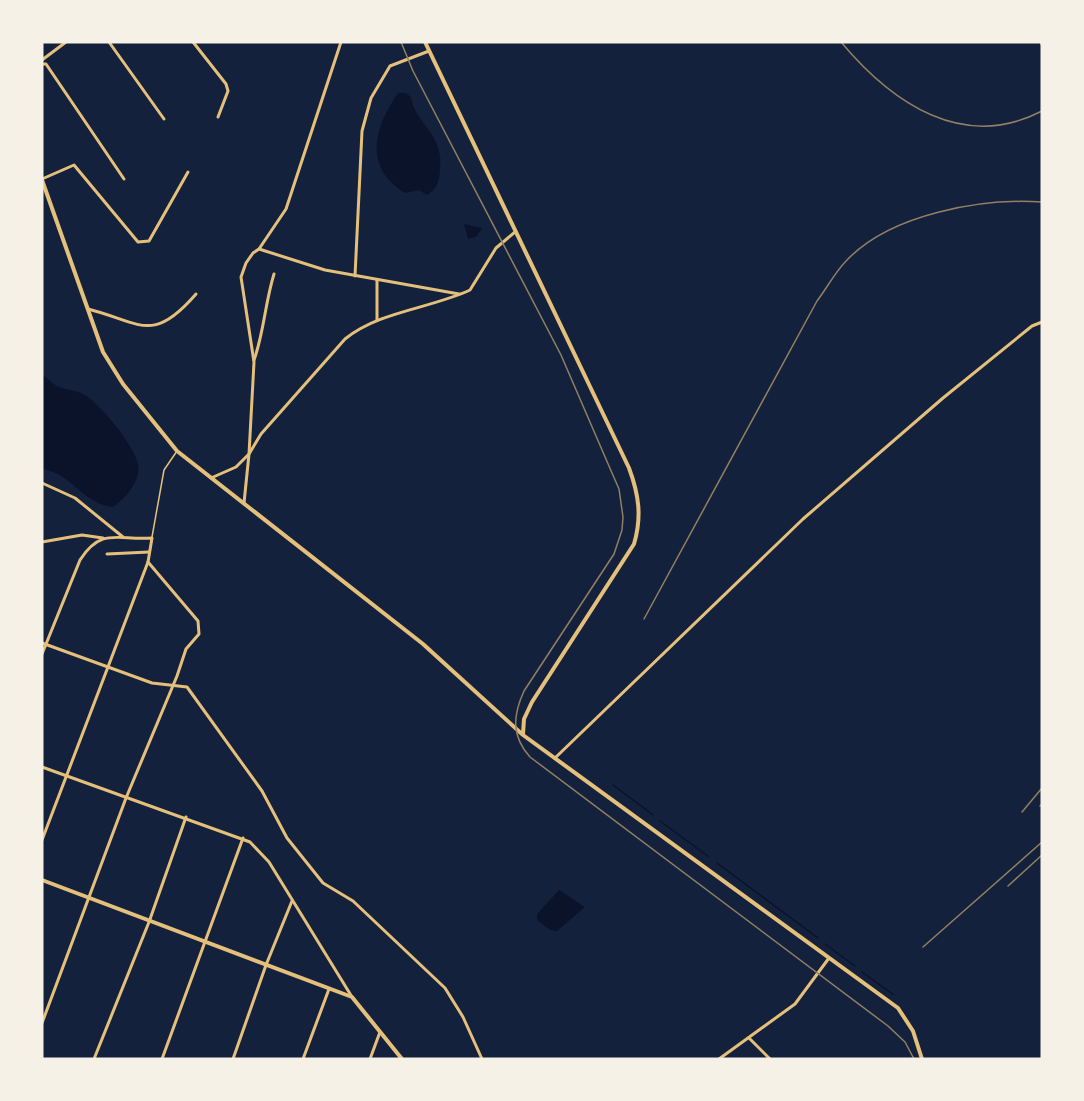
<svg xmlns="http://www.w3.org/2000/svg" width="1084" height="1101" viewBox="0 0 1084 1101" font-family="'Alegreya Sans',sans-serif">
  <rect width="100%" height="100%" fill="#14213d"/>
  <!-- water -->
  <g fill="#0b132b">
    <path d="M398 93H406L411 97C415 125 445 133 440 171 439 182 437 189 427 195L419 190 405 193C363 167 374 128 398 93Z"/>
    <path d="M464 224 482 228 476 237 468 239Z"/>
    <path d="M42 375C48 378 52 383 57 386 67 391 79 390 88 397 104 409 130 441 137 460 144 478 126 498 113 507 92 505 80 489 64 478 58 473 49 471 42 468Z"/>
    <path d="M559 890 585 907 557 931 550 930 537 920V914Z"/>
  </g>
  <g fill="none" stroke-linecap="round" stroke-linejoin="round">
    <!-- stream -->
    <g stroke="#0b132b" stroke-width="1.5">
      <path d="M613 785 653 815"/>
      <path d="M660 821 709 857"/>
      <path d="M717 863 818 938"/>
      <path d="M825 944 855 966"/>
      <path d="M862 972 894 995"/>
    </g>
    <!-- service -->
    <path stroke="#e5c07b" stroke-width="1.5" d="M152 537 164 470 177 451"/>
    <!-- minor -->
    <g stroke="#e5c07b" stroke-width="3">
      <path d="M109 42 164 119"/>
      <path d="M193 42 226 84 228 91 218 117"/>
      <path d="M1041 42 1042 44"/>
      <path d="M42 60 66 42"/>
      <path d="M42 64H46L124 179"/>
      <path d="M42 179 74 165 138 242 149 241 188 172"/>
      <path d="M259 249 325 270 459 294"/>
      <path d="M355 276 362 131 371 98 390 66 429 51"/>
      <path d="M88 309C140 322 152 345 196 294"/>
      <path d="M377 320V280"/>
      <path d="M254 360C264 332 265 303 274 274"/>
      <path d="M211 478 236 467 249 454 254 362 241 277 246 263 253 253 259 249 286 209 341 42"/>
      <path d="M42 483 75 498 123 537"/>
      <path d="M244 503 249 454 261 434 345 339C380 311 429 309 470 290L496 248 515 232"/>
      <path d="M42 542 82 535 103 538"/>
      <path d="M107 554 149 552"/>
      <path d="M42 643 152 683 187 687 262 791 287 838 323 883 353 901 445 988 463 1017 482 1059"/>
      <path d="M42 654 80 560C102 526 119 541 152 538L148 562 42 840"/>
      <path d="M555 758 803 519 943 398 1032 326 1042 322"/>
      <path d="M42 767 250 842 269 862 352 997"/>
      <path d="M42 1023 126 798 177 676 186 649 199 634 198 621 148 562"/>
      <path d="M749 1038 770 1059"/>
      <path d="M94 1059 149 922 186 817"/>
      <path d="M162 1059 243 838"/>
      <path d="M233 1059 266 965 292 901"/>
      <path d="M303 1059 329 989"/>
      <path d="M370 1059 380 1032"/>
      <path d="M719 1059 795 1004 829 958"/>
    </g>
    <!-- tertiary -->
    <g stroke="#e5c07b" stroke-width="4">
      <path d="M425 42 629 468C639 495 642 517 634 544L532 702 524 719 523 734"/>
      <path d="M42 180 103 352 123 384 177 451 423 644 523 735 898 1008 913 1031 922 1059"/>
      <path d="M42 880 352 997 402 1059"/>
    </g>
    <!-- tram -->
    <path stroke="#918062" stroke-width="1.5" d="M401 42 413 71 561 355 612 473 619 489 623 517 622 530 614 554 524 691C513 715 511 736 530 757L888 1026 905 1042 914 1059"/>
    <!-- rail -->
    <g stroke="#918062" stroke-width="1.5">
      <path d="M841 42C892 103 963 152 1042 111"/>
      <path d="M644 619 817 301C827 288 835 272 847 260 891 214 981 198 1042 202"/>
      <path d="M1040 806 1042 804"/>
      <path d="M1022 812 1042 788"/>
      <path d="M1008 886 1042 855"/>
      <path d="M923 947 1042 842"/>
    </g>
  </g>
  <!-- border -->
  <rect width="1084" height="1101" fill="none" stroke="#f6f1e7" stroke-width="87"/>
</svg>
